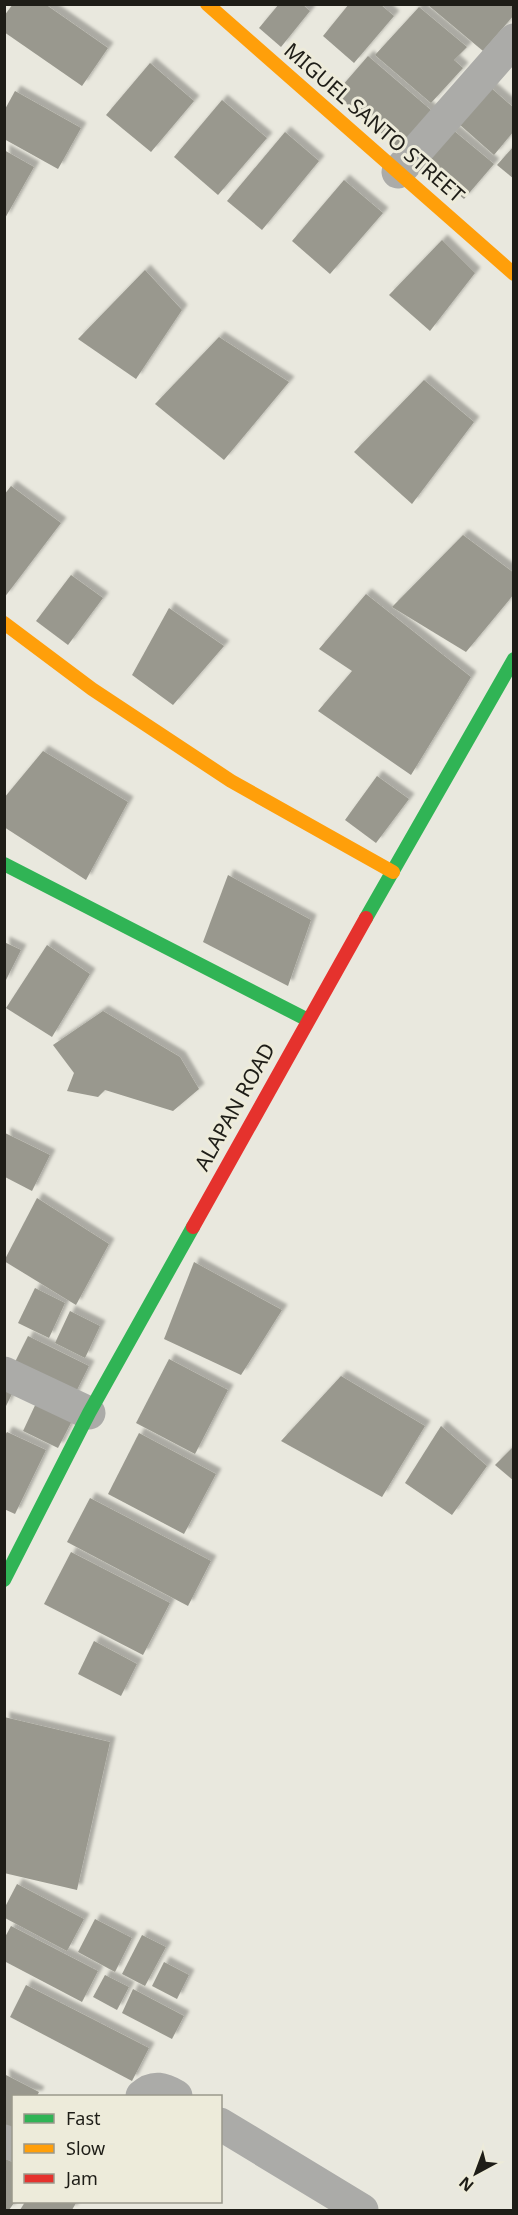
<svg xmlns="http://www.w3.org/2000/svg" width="518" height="2215" viewBox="0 0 518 2215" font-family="'Noto Sans',sans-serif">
  <defs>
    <filter id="shadow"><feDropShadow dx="5.5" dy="-5.5" stdDeviation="1.5" flood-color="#0004"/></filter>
  </defs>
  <rect width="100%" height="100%" fill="#e9e8de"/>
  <!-- building -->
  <g fill="#99988e" filter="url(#shadow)">
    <path d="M13 4H45L108 48 82 86 4 32V16Z"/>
    <path d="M279 4H302L310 11 281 47 259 28Z"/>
    <path d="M349 4H380L394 16 354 63 323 36Z"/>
    <path d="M428 5H514V15L483 51Z"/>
    <path d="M419 7 467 47 454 60 463 68 431 103 375 55Z"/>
    <path d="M368 56 439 117 407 155 335 94Z"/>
    <path d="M150 63 194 101 151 152 106 115Z"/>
    <path d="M490 87 514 108V131L494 155 459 124Z"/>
    <path d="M15 91 81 128 58 169 4 139V111Z"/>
    <path d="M222 100 267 138 218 195 174 157Z"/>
    <path d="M453 130 494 164 464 199 424 165Z"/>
    <path d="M285 132 319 161 262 230 227 201Z"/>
    <path d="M514 146V179L497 165Z"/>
    <path d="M4 150 34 167 4 220Z"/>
    <path d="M344 180 383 213 330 274 292 241Z"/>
    <path d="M442 240 475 273 430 331 389 295Z"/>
    <path d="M145 270 182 310 136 379 78 339Z"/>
    <path d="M219 337 289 382 224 460 155 404Z"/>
    <path d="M424 380 474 422 412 504 354 452Z"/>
    <path d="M11 486 61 523 4 598V495Z"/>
    <path d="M463 535 514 573V594L466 652 392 607Z"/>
    <path d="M71 575 103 598 68 645 36 621Z"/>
    <path d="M366 594 471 677 411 775 318 711 352 671 319 649Z"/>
    <path d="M169 608 224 646 173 705 132 675Z"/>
    <path d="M43 751 128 802 86 880 4 827V798Z"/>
    <path d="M377 776 409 799 376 843 345 820Z"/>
    <path d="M228 875 311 920 288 986 203 942Z"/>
    <path d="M4 942 21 950 4 984Z"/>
    <path d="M47 945 90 974 52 1037 6 1008Z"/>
    <path d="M103 1011 180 1057 199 1089 173 1111 105 1090 98 1097 67 1091 74 1073 53 1045Z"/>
    <path d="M5 1133 50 1155 32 1191 5 1177Z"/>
    <path d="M37 1198 109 1244 76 1305 4 1261Z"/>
    <path d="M194 1262 282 1310 241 1375 164 1339Z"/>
    <path d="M35 1288 65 1303 49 1338 18 1323Z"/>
    <path d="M70 1311 100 1326 85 1358 55 1343Z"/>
    <path d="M28 1336 89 1366 73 1398 12 1368Z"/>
    <path d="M169 1359 228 1390 195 1454 136 1423Z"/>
    <path d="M341 1376 425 1426 382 1497 281 1441Z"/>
    <path d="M4 1385 14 1390 4 1410Z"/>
    <path d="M38 1399 74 1417 58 1448 23 1431Z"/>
    <path d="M441 1426 487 1466 452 1515 405 1483Z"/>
    <path d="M7 1432 46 1450 15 1514 4 1509V1437Z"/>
    <path d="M139 1433 216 1474 184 1534 108 1494Z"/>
    <path d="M514 1446V1481L495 1465Z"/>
    <path d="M90 1498 211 1561 188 1606 67 1542Z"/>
    <path d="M71 1552 170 1603 143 1655 44 1604Z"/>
    <path d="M94 1641 137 1664 121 1696 78 1674Z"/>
    <path d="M4 1717 110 1742 77 1890 4 1873Z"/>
    <path d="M17 1884 84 1919 67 1951 5 1918V1907Z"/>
    <path d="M95 1919 132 1938 115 1972 78 1952Z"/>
    <path d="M11 1926 98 1971 82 2002 4 1961V1939Z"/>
    <path d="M142 1935 166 1947 145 1986 122 1974Z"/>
    <path d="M164 1962 189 1975 177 1999 152 1986Z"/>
    <path d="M105 1975 129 1987 117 2010 93 1997Z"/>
    <path d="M26 1985 149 2048 132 2081 10 2017Z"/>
    <path d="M133 1989 184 2016 172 2039 122 2013Z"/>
    <path d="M4 2074 39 2092 37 2096H14V2133L4 2128Z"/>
    <path d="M4 2158 14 2163V2203L9 2210H4Z"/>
    <path d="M25 2202H74L76 2203 72 2210H20Z"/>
  </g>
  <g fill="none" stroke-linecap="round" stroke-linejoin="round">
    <!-- street -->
    <g stroke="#ababa8" stroke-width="33">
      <path d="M398 172 514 40"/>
      <path d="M4 1373 89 1413"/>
      <path d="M142 2096C154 2085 164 2089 176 2096"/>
      <path d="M220 2124 362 2210"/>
      <path d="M4 2141 14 2145"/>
    </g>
    <!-- fast -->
    <g stroke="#30b455" stroke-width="14">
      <path d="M4 864 308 1020"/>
      <path d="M366 918 514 659"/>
      <path d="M4 1580 89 1413 193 1227"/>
    </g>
    <!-- slow -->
    <g stroke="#ff9f0a" stroke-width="14">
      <path d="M207 4 514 274"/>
      <path d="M4 623 92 689 231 781 393 872"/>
    </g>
    <!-- jam -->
    <path stroke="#e5322d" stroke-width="14" d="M193 1227 366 918"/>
  </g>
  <g text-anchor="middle" stroke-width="6" stroke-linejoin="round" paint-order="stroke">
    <!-- street labels -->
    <g font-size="21" fill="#1e1d17" stroke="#edebda">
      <text transform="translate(374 123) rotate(41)" y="7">MIGUEL SANTO STREET</text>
      <text transform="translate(235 1107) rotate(-61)" y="7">ALAPAN ROAD</text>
    </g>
  </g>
  <!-- border -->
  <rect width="518" height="2215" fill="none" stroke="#1e1d17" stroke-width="12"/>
  <!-- legend -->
  <rect x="12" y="2095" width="210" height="108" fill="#edebda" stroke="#9a998c" stroke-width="1.5"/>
  <rect x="24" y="2114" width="30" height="9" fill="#30b455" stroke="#9a998c" stroke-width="1.5"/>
  <text x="66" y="2125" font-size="18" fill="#1e1d17">Fast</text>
  <rect x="24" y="2144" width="30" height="9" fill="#ff9f0a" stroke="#9a998c" stroke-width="1.5"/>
  <text x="66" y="2155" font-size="18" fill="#1e1d17">Slow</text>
  <rect x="24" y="2174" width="30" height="9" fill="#e5322d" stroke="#9a998c" stroke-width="1.5"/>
  <text x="66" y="2185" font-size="18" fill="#1e1d17">Jam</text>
  <!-- north arrow -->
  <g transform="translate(476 2173) rotate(221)" stroke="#edebda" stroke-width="4.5" paint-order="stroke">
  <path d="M0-4.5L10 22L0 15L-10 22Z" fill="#1e1d17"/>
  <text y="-9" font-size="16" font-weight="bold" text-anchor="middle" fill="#1e1d17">N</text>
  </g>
</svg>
